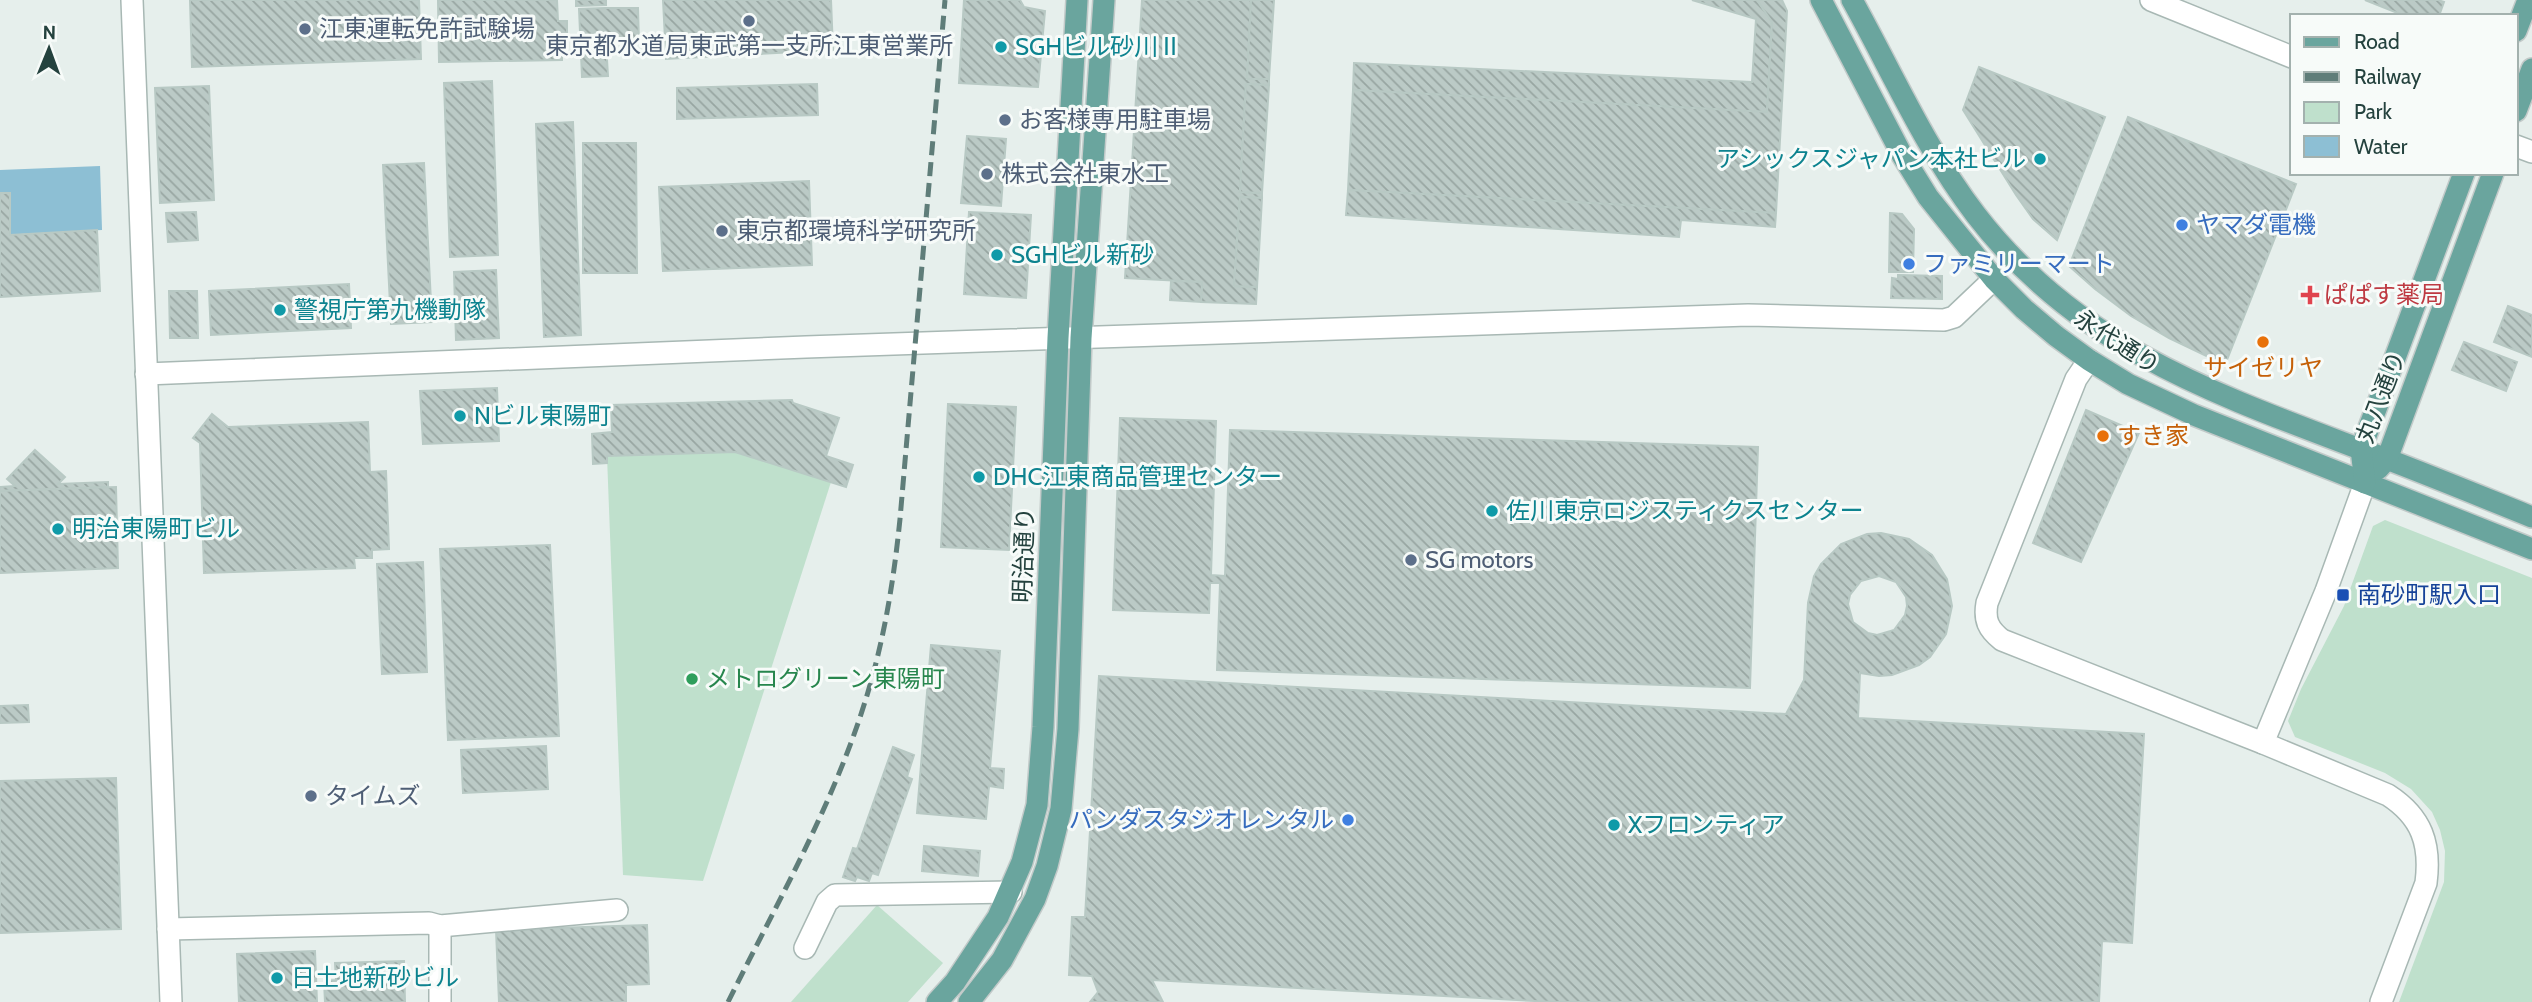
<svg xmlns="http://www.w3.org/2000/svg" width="2532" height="1002" viewBox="0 0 2532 1002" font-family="Cabin,'Noto Sans JP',sans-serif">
  <defs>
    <pattern id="building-back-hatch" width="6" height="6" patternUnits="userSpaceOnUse" patternTransform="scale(1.75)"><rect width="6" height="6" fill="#bbcac6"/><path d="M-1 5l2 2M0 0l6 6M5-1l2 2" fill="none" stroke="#98a6a2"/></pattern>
  </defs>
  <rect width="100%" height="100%" fill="#e6efec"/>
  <!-- green -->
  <g fill="#bfe0cc">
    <path d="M735 452 831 482 703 881 623 875 607 456Z"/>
    <path d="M2385 520 2532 578V1002H2399L2444 882 2445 851 2440 830 2432 812 2411 789 2385 773 2295 737 2288 721 2301 689 2344 606 2373 526Z"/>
    <path d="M877 905 943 963 908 1002H791Z"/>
  </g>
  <!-- water -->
  <path fill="#8dbfd4" d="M100 166 102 230 0 235V170Z"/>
  <!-- building -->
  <g fill="url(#building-back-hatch)" stroke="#b8c9c4" stroke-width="2" fill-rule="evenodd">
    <path d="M190 0H419L421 59 192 67Z"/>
    <path d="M438 0H557L558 21H567V37H562V60L439 62Z"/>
    <path d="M576 0H606V5L576 6Z"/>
    <path d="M663 0H831L833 50 666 59Z"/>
    <path d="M964 0H1020L1024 7 1045 11 1038 87 959 83Z"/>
    <path d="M1142 0H1251L1247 79H1269V85L1246 84 1240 192 1262 193V198L1240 197 1234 286 1257 287 1256 304 1201 302 1202 282 1125 278Z"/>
    <path d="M1251 0H1274L1269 79H1247Z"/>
    <path d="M1692 0H1757L1772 22 1767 112 1353 90 1354 63 1752 82 1756 19Z"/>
    <path d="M1757 0H1782L1787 11 1776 213 1348 190 1353 90 1767 112 1772 22Z"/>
    <path d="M2365 0H2438L2444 2 2439 16 2431 13 2430 16H2405Z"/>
    <path d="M605 8H638L639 42 606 43 608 76 582 77 579 9Z"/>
    <path d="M1979 67 2105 117 2057 240 2033 219 2016 195 1963 110Z"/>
    <path d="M492 81 498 255 450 257 444 83Z"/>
    <path d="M817 84 818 115 677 119V88Z"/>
    <path d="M1246 84 1269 85 1262 193 1240 192Z"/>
    <path d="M209 86 214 200 160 203 155 88Z"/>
    <path d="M2128 117 2296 184 2225 365 2169 338 2131 316 2095 289 2069 266Z"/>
    <path d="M573 122 581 335 544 337 536 124Z"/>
    <path d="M967 136 1006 139 1001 206 961 203Z"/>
    <path d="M583 143H636L637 273H583Z"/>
    <path d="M424 163 432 322 391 324 383 165Z"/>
    <path d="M809 181 812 265 663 271 659 187Z"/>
    <path d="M1348 190 1776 213 1775 227 1681 220 1679 237 1346 215Z"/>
    <path d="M0 193H10V235L97 230 100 291 0 297Z"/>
    <path d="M1240 197 1262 198 1257 287 1234 286Z"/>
    <path d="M196 212 198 240 168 242 166 213Z"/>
    <path d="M969 212 1031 215 1026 298 964 294Z"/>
    <path d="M1890 213 1902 214 1914 229 1913 272H1889Z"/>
    <path d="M496 270 499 338 456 340 454 272Z"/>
    <path d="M1898 275 1942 276V299L1891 298 1892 278 1898 279Z"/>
    <path d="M1171 281 1202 282 1201 302 1170 300Z"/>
    <path d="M349 284 351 328 211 335 209 291Z"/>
    <path d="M169 291H197L198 338H170Z"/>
    <path d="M2508 306 2532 315V357L2494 342Z"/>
    <path d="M2464 342 2517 362 2506 391 2452 370Z"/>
    <path d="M497 388 499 441 423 444 420 391Z"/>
    <path d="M792 400 793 403 839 418 826 456 853 465 846 487 735 452 607 456V463L593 464 592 434 612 432 611 405Z"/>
    <path d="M948 404 1016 407 1009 550 941 547Z"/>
    <path d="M2086 410 2139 433 2081 562 2033 543Z"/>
    <path d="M212 414 228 427 368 422 370 472 386 471 389 549 372 550V558H354L355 568 204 573 200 443 193 438Z"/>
    <path d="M1120 418 1216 421 1211 575 1225 576 1230 430 1758 447 1750 688 1217 670 1220 583H1210L1209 613 1113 610Z"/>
    <path d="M35 450 65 477 58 484 108 482V487L0 491V487L15 486 7 479Z"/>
    <path d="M116 487 118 568 0 573V491Z"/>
    <path d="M1881 533 1909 539 1932 555 1947 579 1952 606 1946 634 1930 657 1919 665 1892 675 1879 676 1860 673 1858 718 2144 734 2132 943 2102 941 2099 1002H1553L1152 980 1163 1002H1090L1098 992 1092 976 1069 975 1072 917H1085L1099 676 1786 714 1804 680 1808 603 1814 576 1821 564 1841 544 1867 534ZM1879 576 1896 582 1906 597 1907 606 1905 615 1894 630 1877 635 1868 633 1853 622 1848 604 1850 595 1861 581Z"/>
    <path d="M550 545 559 736 448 740 440 549Z"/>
    <path d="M423 562 427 672 382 674 377 564Z"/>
    <path d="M931 645 1000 651 990 768 1004 769 1003 788 989 786 986 819 917 813Z"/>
    <path d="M28 705 29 722 0 723V706Z"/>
    <path d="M546 746 548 789 463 793 461 750Z"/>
    <path d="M893 747 914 755 907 777 912 779 878 875 872 873 869 881 857 877 855 881 843 877 853 848 857 849Z"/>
    <path d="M116 778 121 929 0 933V781Z"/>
    <path d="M924 846 980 851 978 876 922 871Z"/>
    <path d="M647 925 649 984 626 985V1002H499L496 930Z"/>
    <path d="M315 951 317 1002H239L237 954Z"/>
    <path d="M404 961 405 1002H325L324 981 336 980 335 963Z"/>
  </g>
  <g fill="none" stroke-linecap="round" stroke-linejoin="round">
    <defs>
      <g id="minor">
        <path d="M132 0 171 1002"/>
        <path d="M2151 0 2292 57"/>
        <path d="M2516 146 2532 152"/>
        <path d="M2089 360 2076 379 1987 603C1984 620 1988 629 2002 640L2263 743"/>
        <path d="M146 374 806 347 1748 315 1944 320 1954 317 1994 279"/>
        <path d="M2365 483 2326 591 2263 743 2388 795C2422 817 2431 844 2426 883L2381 1002"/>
        <path d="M168 929 429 923 440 926 617 910"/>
        <path d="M805 948 827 902 835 895 1011 892"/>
        <path d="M440 1002V926"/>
      </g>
      <g id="major">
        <path d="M1821 0 1902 155 1928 197 1994 279 2024 309 2056 336 2089 360 2128 384 2194 415 2532 549"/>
        <path d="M1852 0C1892 72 1926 150 1976 215 2077 346 2212 393 2360 449 2417 470 2475 494 2532 517"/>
        <path d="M2516 31 2528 0"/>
        <path d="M2516 111 2532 69"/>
        <path d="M2378 469 2387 459 2493 173"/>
        <path d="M2365 483 2361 449 2464 173"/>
        <path d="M937 1002 955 982 998 917 1022 862 1037 805 1043 727 1058 338 1077 0"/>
        <path d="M969 1002 1002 960 1035 899 1047 866 1061 809 1068 729 1081 338 1104 0"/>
      </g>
    </defs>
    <!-- minor casing -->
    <use href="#minor" stroke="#a8b8b4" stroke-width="24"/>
    <!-- major casing -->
    <use href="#major" stroke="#c2cac9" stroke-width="24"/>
    <!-- minor -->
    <use href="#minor" stroke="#fff" stroke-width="21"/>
    <!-- major -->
    <use href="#major" stroke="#6aa59e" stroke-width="21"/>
    <!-- rail -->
    <path stroke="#5f7d79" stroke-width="5" stroke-dasharray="14 7" stroke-linecap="butt" d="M728 1002C778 901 836 800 868 692 885 635 894 578 900 519L945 0"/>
  </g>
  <!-- markers -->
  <g fill="#5c6f8a" stroke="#f7fbf9" stroke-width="2.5">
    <circle cx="749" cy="21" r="7"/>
    <circle cx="305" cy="29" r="7"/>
    <circle cx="1005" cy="120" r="7"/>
    <circle cx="987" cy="174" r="7"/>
    <circle cx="722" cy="231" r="7"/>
    <circle cx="1411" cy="560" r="7"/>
    <circle cx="311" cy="796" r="7"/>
  </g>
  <g fill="#0f9aa8" stroke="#f7fbf9" stroke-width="2.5">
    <circle cx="1001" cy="47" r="7"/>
    <circle cx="2040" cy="159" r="7"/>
    <circle cx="997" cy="255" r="7"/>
    <circle cx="280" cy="310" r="7"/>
    <circle cx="460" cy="416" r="7"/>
    <circle cx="979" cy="477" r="7"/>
    <circle cx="1492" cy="511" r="7"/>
    <circle cx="58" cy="529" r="7"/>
    <circle cx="1614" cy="825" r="7"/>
    <circle cx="277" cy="978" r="7"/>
  </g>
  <g fill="#3f7fe0" stroke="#f7fbf9" stroke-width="2.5">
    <circle cx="2182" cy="225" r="7"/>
    <circle cx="1909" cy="264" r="7"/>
    <circle cx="1348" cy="820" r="7"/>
  </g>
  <path fill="#e0444e" stroke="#f7fbf9" stroke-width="2.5" d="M2306.5 284.5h7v7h7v7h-7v7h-7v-7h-7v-7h7z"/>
  <g fill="#e8710a" stroke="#f7fbf9" stroke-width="2.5">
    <circle cx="2263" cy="342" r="7"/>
    <circle cx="2103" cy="436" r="7"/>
  </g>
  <rect fill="#1a4fb4" stroke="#f7fbf9" stroke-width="2.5" x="2336" y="588" width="14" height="14" rx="3.5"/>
  <circle fill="#2e9e5b" stroke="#f7fbf9" stroke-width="2.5" cx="692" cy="679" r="7"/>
  <g text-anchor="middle" stroke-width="6" stroke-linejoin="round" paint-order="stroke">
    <!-- service labels -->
    <g font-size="24" fill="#4e5e75" stroke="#f7fbf9" text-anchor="start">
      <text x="319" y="37">江東運転免許試験場</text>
      <text x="749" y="54" text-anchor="middle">東京都水道局東武第一支所江東営業所</text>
      <text x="1019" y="128">お客様専用駐車場</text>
      <text x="1001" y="182">株式会社東水工</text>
      <text x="736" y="239">東京都環境科学研究所</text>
      <text x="1425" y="568">SG motors</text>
      <text x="325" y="804">タイムズ</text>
    </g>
    <!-- culture labels -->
    <g font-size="24" fill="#0d838f" stroke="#f7fbf9" text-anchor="start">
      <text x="1015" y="55">SGHビル砂川Ⅱ</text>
      <text x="2026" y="167" text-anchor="end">アシックスジャパン本社ビル</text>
      <text x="1011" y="263">SGHビル新砂</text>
      <text x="294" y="318">警視庁第九機動隊</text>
      <text x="474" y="424">Nビル東陽町</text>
      <text x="993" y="485">DHC江東商品管理センター</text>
      <text x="1506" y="519">佐川東京ロジスティクスセンター</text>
      <text x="72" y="537">明治東陽町ビル</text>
      <text x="1628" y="833">Xフロンティア</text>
      <text x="291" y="986">日土地新砂ビル</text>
    </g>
    <!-- shop labels -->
    <g font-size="24" fill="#366cbe" stroke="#f7fbf9" text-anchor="start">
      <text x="2196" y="233">ヤマダ電機</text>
      <text x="1923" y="272">ファミリーマート</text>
      <text x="1334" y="828" text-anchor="end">パンダスタジオレンタル</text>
    </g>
    <!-- health labels -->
    <g font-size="24" fill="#be3a42" stroke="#f7fbf9" text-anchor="start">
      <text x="2324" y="303">ぱぱす薬局</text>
    </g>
    <!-- street labels -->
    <g font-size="24" fill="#24423e" stroke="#f7fbf9">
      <text transform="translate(2117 342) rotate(33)" y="8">永代通り</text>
      <text transform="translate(2381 397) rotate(-69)" y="8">丸八通り</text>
      <text transform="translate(1024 555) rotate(-88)" y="8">明治通り</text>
    </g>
    <!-- food labels -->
    <g font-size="24" fill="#c56008" stroke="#f7fbf9">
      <text x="2263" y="376">サイゼリヤ</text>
      <text x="2117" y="444" text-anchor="start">すき家</text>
    </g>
    <!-- transit labels -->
    <g font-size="24" fill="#164399" stroke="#f7fbf9" text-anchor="start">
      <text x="2357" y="603">南砂町駅入口</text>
    </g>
    <!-- leisure labels -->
    <g font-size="24" fill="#27864d" stroke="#f7fbf9" text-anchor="start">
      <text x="706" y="687">メトログリーン東陽町</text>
    </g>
  </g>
  <!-- legend -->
  <rect x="2290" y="14" width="228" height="161" fill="#f7fbf9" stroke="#a3b1ae" stroke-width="2"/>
  <rect x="2304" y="37" width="35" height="10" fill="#6aa59e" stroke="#a3b1ae" stroke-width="2"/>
  <text x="2354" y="49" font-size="21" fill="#24423e">Road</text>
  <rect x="2304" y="72" width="35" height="10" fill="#5f7d79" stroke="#a3b1ae" stroke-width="2"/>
  <text x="2354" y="84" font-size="21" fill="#24423e">Railway</text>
  <rect x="2304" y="102" width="35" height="21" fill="#bfe0cc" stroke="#a3b1ae" stroke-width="2"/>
  <text x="2354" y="119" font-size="21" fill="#24423e">Park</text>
  <rect x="2304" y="136" width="35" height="21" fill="#8dbfd4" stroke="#a3b1ae" stroke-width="2"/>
  <text x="2354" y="154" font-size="21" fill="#24423e">Water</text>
  <!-- north arrow -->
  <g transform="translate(49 49) rotate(1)" stroke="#f7fbf9" stroke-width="5" paint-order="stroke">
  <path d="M0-5L12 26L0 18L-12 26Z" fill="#24423e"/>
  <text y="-10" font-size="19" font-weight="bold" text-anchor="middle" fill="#24423e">N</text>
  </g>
</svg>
